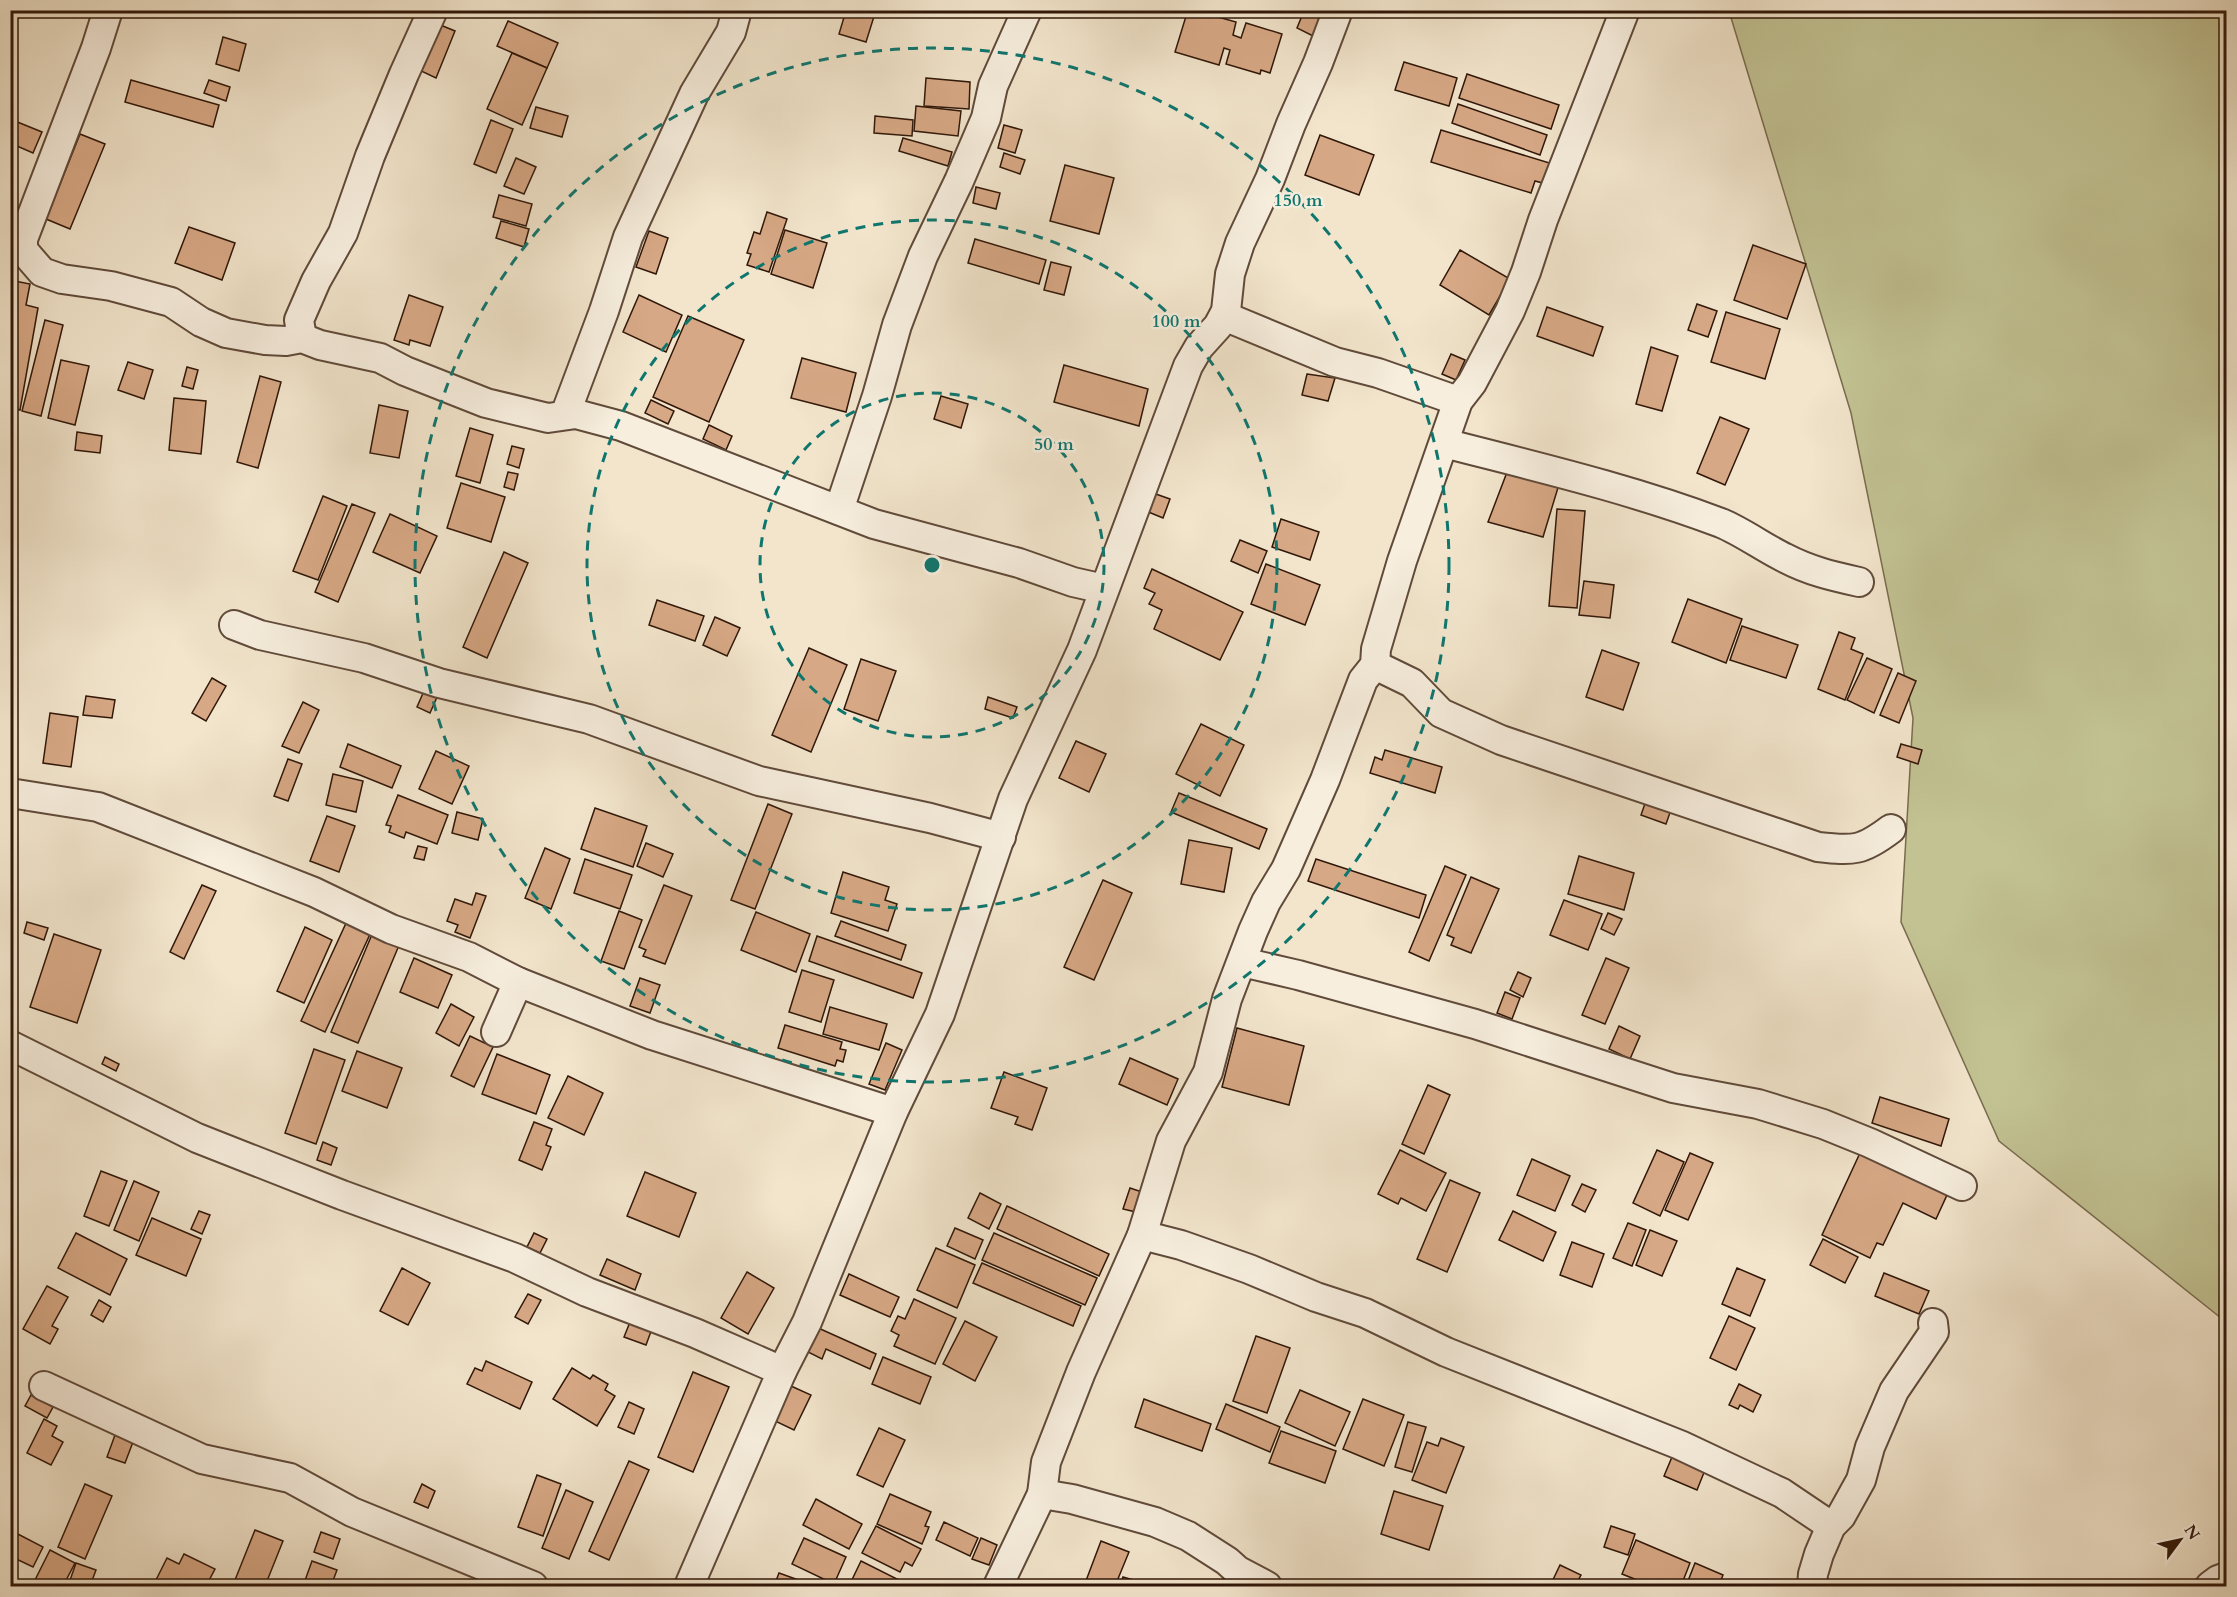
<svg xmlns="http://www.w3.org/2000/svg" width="2237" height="1597" viewBox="0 0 2237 1597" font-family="Cardo,serif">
  <rect width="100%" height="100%" fill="#f2e5cc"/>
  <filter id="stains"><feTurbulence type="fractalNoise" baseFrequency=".00333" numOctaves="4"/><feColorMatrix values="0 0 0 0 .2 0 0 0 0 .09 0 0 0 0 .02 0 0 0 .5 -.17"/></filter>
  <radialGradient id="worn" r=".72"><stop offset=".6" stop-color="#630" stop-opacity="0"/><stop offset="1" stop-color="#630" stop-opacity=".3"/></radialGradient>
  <!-- green -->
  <path fill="#c2c293" stroke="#796c4e" stroke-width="1.5" d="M1729 11H2226V1322L1999 1141 1901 922 1913 718 1851 413Z"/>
  <!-- building -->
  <g fill="#d7a885" stroke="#301709" stroke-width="1.5">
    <path d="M837 10H876L866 42 839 34 845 14Z"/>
    <path d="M1193 10 1236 22 1233 35 1241 38 1246 23 1282 34 1270 73 1261 70 1260 74 1226 64 1230 50 1224 48 1219 65 1175 52 1187 13 1192 15Z"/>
    <path d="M1304 11 1321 18 1313 36 1297 28Z"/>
    <path d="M508 21 558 43 547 68 497 46Z"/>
    <path d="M438 24 455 31 436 78 419 70Z"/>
    <path d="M223 37 246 44 239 71 216 64Z"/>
    <path d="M512 53 547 68 522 125 487 109Z"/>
    <path d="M1404 62 1457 78 1449 106 1395 90Z"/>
    <path d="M1467 74 1559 105 1551 129 1459 98Z"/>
    <path d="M926 78 970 82 969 109 924 106Z"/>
    <path d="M131 80 219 105 213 127 125 102Z"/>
    <path d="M209 80 230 87 226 101 204 93Z"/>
    <path d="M1458 104 1547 135 1540 155 1452 123Z"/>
    <path d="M916 106 961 111 958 136 914 131Z"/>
    <path d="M536 107 568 116 562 137 530 128Z"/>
    <path d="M875 116 913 120 912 136 874 133Z"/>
    <path d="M10 119 42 132 33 153 10 143Z"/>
    <path d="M491 120 513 129 496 173 474 164Z"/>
    <path d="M1004 125 1022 130 1015 153 998 148Z"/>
    <path d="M1441 130 1556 165 1550 185 1535 181 1531 193 1431 162Z"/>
    <path d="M80 134 105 144 70 229 46 219Z"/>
    <path d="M1320 135 1374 155 1359 195 1305 175Z"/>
    <path d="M903 138 952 152 948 166 899 151Z"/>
    <path d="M1004 153 1025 160 1020 174 1000 167Z"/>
    <path d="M516 158 536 167 524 194 504 186Z"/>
    <path d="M1065 165 1114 178 1099 234 1050 221Z"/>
    <path d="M976 187 1000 193 996 209 973 203Z"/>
    <path d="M499 195 532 204 526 226 493 217Z"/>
    <path d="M767 212 787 219 769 272 747 265 751 254 747 253 754 232 760 234Z"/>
    <path d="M501 221 529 229 524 247 496 238Z"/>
    <path d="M189 227 235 243 222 280 175 263Z"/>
    <path d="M785 230 827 243 813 288 771 274Z"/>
    <path d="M649 231 668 238 656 274 636 267Z"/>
    <path d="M975 239 1046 260 1039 284 968 263Z"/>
    <path d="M1753 245 1806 264 1787 319 1734 300Z"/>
    <path d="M1460 250 1510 279 1489 315 1440 285Z"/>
    <path d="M1051 262 1071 267 1064 295 1044 290Z"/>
    <path d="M10 280 30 284 26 305 38 308 20 410 10 408Z"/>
    <path d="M409 295 443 307 430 346 410 340 409 345 394 340Z"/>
    <path d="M639 295 682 315 666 352 623 332Z"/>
    <path d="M1697 304 1717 311 1708 337 1688 330Z"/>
    <path d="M1547 307 1603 327 1593 356 1537 336Z"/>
    <path d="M1726 312 1780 329 1765 379 1711 362Z"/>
    <path d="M688 316 744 340 709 422 653 397Z"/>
    <path d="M45 320 63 325 41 416 22 411Z"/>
    <path d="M1651 347 1678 356 1662 411 1636 404Z"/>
    <path d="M1451 354 1465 360 1456 380 1442 374Z"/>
    <path d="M802 358 856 373 846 412 791 398Z"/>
    <path d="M61 360 89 366 75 425 48 418Z"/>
    <path d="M128 362 153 370 144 399 118 390Z"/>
    <path d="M1064 365 1148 389 1139 426 1054 402Z"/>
    <path d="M187 367 198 370 193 389 182 386Z"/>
    <path d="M1307 374 1335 378 1328 401 1302 395Z"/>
    <path d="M260 376 281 382 258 468 237 462Z"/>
    <path d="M941 396 968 404 961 428 934 419Z"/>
    <path d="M174 398 206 401 201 454 169 450Z"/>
    <path d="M651 400 674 411 668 424 645 413Z"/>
    <path d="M379 405 408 411 399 458 370 453Z"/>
    <path d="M1720 417 1749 429 1725 485 1697 473Z"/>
    <path d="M709 425 732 436 726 450 703 439Z"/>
    <path d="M470 428 493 435 480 483 456 476Z"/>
    <path d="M77 432 102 436 100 453 75 450Z"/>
    <path d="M512 446 524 449 519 468 507 464Z"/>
    <path d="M1509 467 1560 481 1543 537 1488 522Z"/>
    <path d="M508 472 518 474 514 490 504 487Z"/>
    <path d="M461 483 505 497 491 542 447 528Z"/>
    <path d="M1153 493 1170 499 1163 518 1146 511Z"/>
    <path d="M323 496 347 506 318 580 293 571Z"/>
    <path d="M352 504 375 513 338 602 315 592Z"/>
    <path d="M1557 509 1585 511 1577 608 1549 606Z"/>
    <path d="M390 514 437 536 420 573 373 552Z"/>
    <path d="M1281 519 1319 532 1310 560 1272 547Z"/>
    <path d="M1240 540 1267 551 1258 573 1231 561Z"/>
    <path d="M504 552 528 563 487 658 463 647Z"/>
    <path d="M1266 564 1320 585 1305 625 1251 604Z"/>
    <path d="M1152 569 1243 612 1220 660 1154 629 1162 610 1149 604 1155 593 1144 588Z"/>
    <path d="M1584 581 1614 585 1610 618 1579 615Z"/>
    <path d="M1688 599 1742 619 1726 663 1672 642Z"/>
    <path d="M657 600 704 616 695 641 649 625Z"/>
    <path d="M715 617 740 628 727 656 703 645Z"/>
    <path d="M1742 626 1798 645 1786 678 1730 660Z"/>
    <path d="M1839 632 1855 638 1851 649 1863 654 1845 700 1818 689Z"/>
    <path d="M809 648 847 665 811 752 772 735Z"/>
    <path d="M1602 650 1639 663 1623 710 1586 697Z"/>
    <path d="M1867 658 1892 669 1874 713 1847 700Z"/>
    <path d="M861 659 896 671 878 721 844 709Z"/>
    <path d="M1898 673 1916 681 1899 723 1880 715Z"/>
    <path d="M212 678 226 686 206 721 192 713Z"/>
    <path d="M424 691 437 697 430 713 417 707Z"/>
    <path d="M86 696 115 700 112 718 83 715Z"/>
    <path d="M988 697 1017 707 1013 718 985 709Z"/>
    <path d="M303 702 319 710 299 753 282 746Z"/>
    <path d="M50 713 78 717 71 767 43 763Z"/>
    <path d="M1201 724 1244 745 1220 796 1176 774Z"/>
    <path d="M1076 741 1106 754 1089 792 1059 778Z"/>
    <path d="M348 744 401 766 392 788 340 767Z"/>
    <path d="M1901 744 1922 750 1918 764 1897 757Z"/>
    <path d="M1385 750 1442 767 1435 793 1370 773 1375 757 1382 760Z"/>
    <path d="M436 751 469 766 452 804 419 789Z"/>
    <path d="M288 759 302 764 288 801 274 796Z"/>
    <path d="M333 774 363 781 356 812 326 805Z"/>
    <path d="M1179 793 1267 829 1259 849 1171 812Z"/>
    <path d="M398 795 448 815 437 844 406 832 404 838 389 832 391 826 386 825Z"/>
    <path d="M1648 795 1673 804 1666 824 1641 815Z"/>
    <path d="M768 804 792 814 755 909 731 900Z"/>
    <path d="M595 808 647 826 633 867 581 849Z"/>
    <path d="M457 812 483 819 478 840 452 833Z"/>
    <path d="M327 816 355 826 339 872 310 861Z"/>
    <path d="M1189 840 1232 848 1224 892 1181 884Z"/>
    <path d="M646 843 673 854 663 877 637 866Z"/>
    <path d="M418 846 427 848 424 860 414 858Z"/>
    <path d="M545 848 570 859 551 909 525 898Z"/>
    <path d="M1579 856 1634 873 1624 910 1568 894Z"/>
    <path d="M585 859 632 875 620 909 574 893Z"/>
    <path d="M1316 859 1426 895 1419 918 1308 881Z"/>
    <path d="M1445 866 1466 875 1429 961 1409 952Z"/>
    <path d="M843 872 889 887 885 900 897 904 888 931 831 913Z"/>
    <path d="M1471 877 1499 889 1471 953 1451 945 1454 938 1447 935Z"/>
    <path d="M1103 880 1132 893 1094 980 1064 967Z"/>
    <path d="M202 885 216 891 184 959 170 952Z"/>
    <path d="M664 885 692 896 665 964 643 956 646 950 639 947Z"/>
    <path d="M476 893 486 896 470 938 455 932 458 925 447 921 455 899 472 905Z"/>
    <path d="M1564 900 1602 914 1588 950 1550 935Z"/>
    <path d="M619 911 642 920 624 969 601 961Z"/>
    <path d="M756 912 810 934 796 972 741 950Z"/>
    <path d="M1608 913 1622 919 1614 935 1601 929Z"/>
    <path d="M347 921 371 932 325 1032 301 1021Z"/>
    <path d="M841 921 906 945 901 960 835 936Z"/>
    <path d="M27 922 48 928 44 940 24 933Z"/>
    <path d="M305 927 332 940 304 1003 277 991Z"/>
    <path d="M373 932 400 943 358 1043 331 1032Z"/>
    <path d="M54 934 101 950 77 1023 30 1007Z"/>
    <path d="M817 936 922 973 913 998 809 961Z"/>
    <path d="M414 958 452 975 438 1008 400 992Z"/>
    <path d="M1606 958 1629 968 1605 1024 1582 1015Z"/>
    <path d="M802 970 834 980 821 1022 789 1012Z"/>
    <path d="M1518 972 1531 978 1523 997 1510 990Z"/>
    <path d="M640 978 660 985 650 1013 630 1006Z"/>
    <path d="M1505 992 1520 998 1512 1019 1497 1013Z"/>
    <path d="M451 1004 474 1017 459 1046 436 1033Z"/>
    <path d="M830 1007 887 1024 879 1050 823 1034Z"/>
    <path d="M785 1025 842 1042 840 1049 846 1050 843 1062 837 1060 835 1066 778 1048Z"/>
    <path d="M1619 1026 1640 1036 1630 1059 1609 1049Z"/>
    <path d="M1237 1028 1304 1046 1289 1105 1222 1087Z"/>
    <path d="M470 1036 493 1047 474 1087 451 1076Z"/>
    <path d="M886 1043 902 1050 885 1090 869 1084Z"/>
    <path d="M314 1049 345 1060 316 1144 285 1133Z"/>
    <path d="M357 1051 402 1068 387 1108 342 1091Z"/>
    <path d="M497 1054 550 1075 536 1114 482 1094Z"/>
    <path d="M105 1057 119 1064 116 1071 102 1064Z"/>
    <path d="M1130 1058 1178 1079 1167 1105 1119 1084Z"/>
    <path d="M1004 1072 1047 1088 1032 1130 1015 1124 1018 1117 991 1108Z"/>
    <path d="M568 1076 603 1093 584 1135 548 1118Z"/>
    <path d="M1428 1085 1450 1095 1424 1154 1402 1144Z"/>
    <path d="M1880 1097 1949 1119 1941 1146 1872 1123Z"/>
    <path d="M534 1122 552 1129 546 1145 551 1147 542 1170 519 1160Z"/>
    <path d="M323 1142 337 1148 331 1165 317 1160Z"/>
    <path d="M1400 1150 1446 1173 1426 1211 1401 1198 1398 1204 1378 1194Z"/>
    <path d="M1657 1150 1684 1162 1660 1216 1633 1203Z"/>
    <path d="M1690 1153 1713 1163 1688 1220 1665 1210Z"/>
    <path d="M1860 1153 1947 1195 1936 1219 1903 1203 1883 1245 1877 1243 1870 1258 1822 1235Z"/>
    <path d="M1532 1159 1570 1176 1555 1211 1517 1195Z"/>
    <path d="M101 1171 127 1181 109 1226 84 1216Z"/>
    <path d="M645 1172 696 1193 679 1237 627 1216Z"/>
    <path d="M1450 1180 1480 1193 1447 1272 1417 1259Z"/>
    <path d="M134 1181 159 1192 139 1241 114 1230Z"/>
    <path d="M1582 1184 1596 1190 1585 1212 1572 1205Z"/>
    <path d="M1130 1188 1142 1192 1136 1212 1123 1209Z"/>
    <path d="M980 1193 1001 1204 989 1229 968 1218Z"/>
    <path d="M1007 1206 1109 1254 1099 1276 997 1229Z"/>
    <path d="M199 1211 210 1215 202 1234 191 1229Z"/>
    <path d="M1513 1211 1556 1232 1543 1261 1499 1240Z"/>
    <path d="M152 1218 201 1239 186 1276 136 1255Z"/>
    <path d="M1628 1223 1646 1230 1632 1266 1613 1258Z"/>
    <path d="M955 1228 983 1240 975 1259 947 1246Z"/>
    <path d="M1650 1230 1677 1241 1662 1276 1636 1265Z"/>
    <path d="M76 1233 127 1259 110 1295 58 1268Z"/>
    <path d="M534 1233 547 1239 540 1253 527 1247Z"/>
    <path d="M994 1233 1097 1278 1085 1305 982 1260Z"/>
    <path d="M1823 1239 1858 1257 1845 1283 1810 1265Z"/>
    <path d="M1572 1242 1604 1254 1592 1287 1560 1275Z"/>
    <path d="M936 1248 975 1265 957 1308 917 1290Z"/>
    <path d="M607 1259 641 1274 635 1290 600 1275Z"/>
    <path d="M982 1263 1081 1306 1073 1326 973 1283Z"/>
    <path d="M402 1268 430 1283 408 1325 380 1311Z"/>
    <path d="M1737 1268 1765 1280 1750 1316 1722 1304Z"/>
    <path d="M747 1272 774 1288 748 1334 721 1318Z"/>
    <path d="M1884 1273 1929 1291 1919 1314 1875 1296Z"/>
    <path d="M849 1274 899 1297 890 1317 840 1295Z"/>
    <path d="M47 1286 68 1297 52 1326 58 1329 50 1344 23 1329Z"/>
    <path d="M528 1294 541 1300 528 1324 515 1317Z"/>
    <path d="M914 1299 956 1318 935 1364 894 1346 899 1335 891 1331 898 1316 905 1319Z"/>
    <path d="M99 1300 111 1307 103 1322 91 1315Z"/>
    <path d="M1729 1316 1755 1328 1736 1370 1710 1358Z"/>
    <path d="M632 1317 653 1326 646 1345 624 1337Z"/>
    <path d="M965 1321 997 1337 975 1381 943 1364Z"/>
    <path d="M816 1327 876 1354 870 1369 826 1349 822 1359 806 1351Z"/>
    <path d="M1256 1336 1290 1348 1267 1413 1233 1401Z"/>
    <path d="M883 1357 931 1377 920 1404 872 1384Z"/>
    <path d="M486 1361 532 1382 520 1409 467 1384 475 1368 482 1371Z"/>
    <path d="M572 1368 590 1379 593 1375 608 1384 605 1390 615 1396 597 1426 553 1399Z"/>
    <path d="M693 1372 729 1387 693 1472 658 1457Z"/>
    <path d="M1739 1384 1761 1395 1753 1412 1740 1405 1738 1409 1729 1405Z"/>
    <path d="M791 1386 811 1395 794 1430 775 1421Z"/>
    <path d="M1300 1390 1350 1412 1335 1446 1285 1423Z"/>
    <path d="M31 1395 53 1407 47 1418 25 1406Z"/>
    <path d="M1144 1399 1211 1424 1202 1451 1135 1427Z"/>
    <path d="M1363 1399 1404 1415 1384 1466 1343 1449Z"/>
    <path d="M629 1402 644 1409 634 1434 618 1427Z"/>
    <path d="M1226 1404 1280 1427 1270 1452 1216 1429Z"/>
    <path d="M44 1419 57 1426 52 1436 63 1442 51 1465 27 1453Z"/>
    <path d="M1408 1422 1426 1427 1412 1472 1395 1467Z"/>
    <path d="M879 1428 905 1440 883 1487 857 1475Z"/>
    <path d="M1281 1431 1336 1451 1325 1483 1269 1463Z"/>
    <path d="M115 1435 133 1442 125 1463 107 1457Z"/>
    <path d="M1441 1438 1464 1447 1446 1493 1412 1480 1427 1442 1438 1446Z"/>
    <path d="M1672 1457 1705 1470 1697 1490 1664 1476Z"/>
    <path d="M629 1461 649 1470 609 1560 589 1551Z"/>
    <path d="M537 1475 561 1484 543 1536 518 1527Z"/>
    <path d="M85 1484 112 1496 85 1559 58 1547Z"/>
    <path d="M422 1484 435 1491 428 1508 414 1502Z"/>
    <path d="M566 1490 593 1502 569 1559 542 1548Z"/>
    <path d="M1394 1491 1443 1506 1429 1550 1381 1534Z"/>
    <path d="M890 1494 931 1512 925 1526 929 1527 922 1544 877 1524Z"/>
    <path d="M816 1499 862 1524 849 1549 803 1525Z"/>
    <path d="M944 1522 978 1538 970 1556 936 1540Z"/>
    <path d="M876 1526 921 1549 912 1566 905 1562 900 1572 862 1553Z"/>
    <path d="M1611 1526 1635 1534 1628 1555 1604 1547Z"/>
    <path d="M255 1530 283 1541 265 1586H236L233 1585Z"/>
    <path d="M14 1532 43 1547 33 1567 10 1556V1539Z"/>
    <path d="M321 1532 340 1539 333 1559 314 1552Z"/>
    <path d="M804 1538 846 1557 834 1584 792 1564Z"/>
    <path d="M981 1538 997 1545 989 1565 972 1559Z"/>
    <path d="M1636 1540 1690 1563 1681 1586H1652L1622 1574Z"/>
    <path d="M1101 1541 1129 1552 1115 1586H1084Z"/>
    <path d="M50 1550 75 1563 63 1586H32Z"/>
    <path d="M184 1554 215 1569 206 1586H153L167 1558 179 1564Z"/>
    <path d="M312 1561 337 1570 331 1586H303Z"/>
    <path d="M861 1561 903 1582 901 1586H849Z"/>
    <path d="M76 1563 96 1570 90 1586H68Z"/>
    <path d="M1695 1563 1723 1575 1719 1586H1686Z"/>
    <path d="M1560 1565 1581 1575 1575 1586H1550Z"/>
    <path d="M779 1573 815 1586H774Z"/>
    <path d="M1123 1577 1137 1581 1136 1586H1120Z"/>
  </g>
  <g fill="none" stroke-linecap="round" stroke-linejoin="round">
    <defs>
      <g id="minor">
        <path d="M108 10 96 48 23 239V250L42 272 62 279 111 286 171 302 201 322 226 333 265 340 286 341 302 338 320 345 380 358 405 371 486 403 548 418 576 414 621 426 874 524 1019 563 1073 582 1104 589"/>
        <path d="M1224 316 1335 362 1378 373 1458 401"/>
        <path d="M302 338 299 320 316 281 343 233 370 156 404 74 433 10"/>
        <path d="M565 415 604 311 628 237 694 94 731 32 737 10"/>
        <path d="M1444 443C1537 467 1631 489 1721 523 1743 532 1764 548 1785 558 1810 571 1832 576 1859 582"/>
        <path d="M839 510 877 396 897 325 923 256 959 181 986 118 993 86 1027 10"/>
        <path d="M234 625 260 635 364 658 439 683 589 719 759 781 930 818 1001 837"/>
        <path d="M1375 665 1412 683 1441 713 1501 740 1818 847C1854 851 1862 851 1891 829"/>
        <path d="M10 793 98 807 314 892 391 929 469 957 518 982 652 1035 893 1112"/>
        <path d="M1242 962 1298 975 1475 1024 1673 1088 1758 1104 1823 1124 1870 1143 1962 1186"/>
        <path d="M496 1032 518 982"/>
        <path d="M10 1045 197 1138 342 1195 515 1258 587 1292 695 1333 782 1371"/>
        <path d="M1142 1235 1181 1245 1249 1269 1316 1297 1365 1313 1446 1352 1680 1445 1782 1493 1831 1526"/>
        <path d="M44 1386 202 1459 290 1478 352 1512 533 1586"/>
        <path d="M1042 1494 1072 1499 1155 1522 1188 1536 1227 1561 1237 1570 1267 1586"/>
        <path d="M689 1586 782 1371 807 1322 893 1112 940 1014 1013 799 1082 650 1188 366 1199 347 1218 326 1226 311 1230 274 1240 243 1270 179 1291 124 1318 63 1338 10"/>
        <path d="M998 1586 1042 1494 1046 1462 1081 1372 1142 1235 1171 1141 1208 1072 1227 999 1253 931 1266 902 1286 869 1325 780 1363 680 1375 665 1376 649 1402 561 1458 401 1472 383 1510 311 1526 272 1543 220 1625 10"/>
        <path d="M1812 1586 1813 1574 1819 1554 1831 1526 1841 1516 1861 1480 1870 1447 1894 1391 1934 1332 1933 1323"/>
        <path d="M2210 1586 2218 1580 2226 1577"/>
      </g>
    </defs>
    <!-- minor casing -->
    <use href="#minor" stroke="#604a3a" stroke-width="32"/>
    <!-- minor -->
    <use href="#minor" stroke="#f7eede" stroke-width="28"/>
  </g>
  <!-- distance rings -->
  <g fill="none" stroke="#0f766e" stroke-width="3" stroke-dasharray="10 8">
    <circle cx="932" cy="565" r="172"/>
    <circle cx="932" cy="565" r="345"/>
    <circle cx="932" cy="565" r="517"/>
  </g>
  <circle cx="932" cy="565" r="9" fill="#0f766e" stroke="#f7eede" stroke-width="3"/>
  <g font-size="18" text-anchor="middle" font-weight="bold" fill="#0f766e" stroke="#f7eede" stroke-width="5" stroke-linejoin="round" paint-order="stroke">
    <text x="1298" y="206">150 m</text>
    <text x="1176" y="327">100 m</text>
    <text x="1054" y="450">50 m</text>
  </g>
  <!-- margin -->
  <rect width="2237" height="1597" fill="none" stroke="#f2e5cc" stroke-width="36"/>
  <rect x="12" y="12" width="2213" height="1573" fill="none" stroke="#301709" stroke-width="3"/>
  <rect x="18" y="18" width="2201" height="1561" fill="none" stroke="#301709" stroke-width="1.5"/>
  <!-- north arrow -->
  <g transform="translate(2180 1540) rotate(57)" stroke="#f7eede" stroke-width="4.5" paint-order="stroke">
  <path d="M0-4.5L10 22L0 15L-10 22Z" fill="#301709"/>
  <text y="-9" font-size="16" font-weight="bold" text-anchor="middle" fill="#301709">N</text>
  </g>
  <rect width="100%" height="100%" filter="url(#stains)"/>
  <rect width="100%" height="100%" fill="url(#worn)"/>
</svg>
